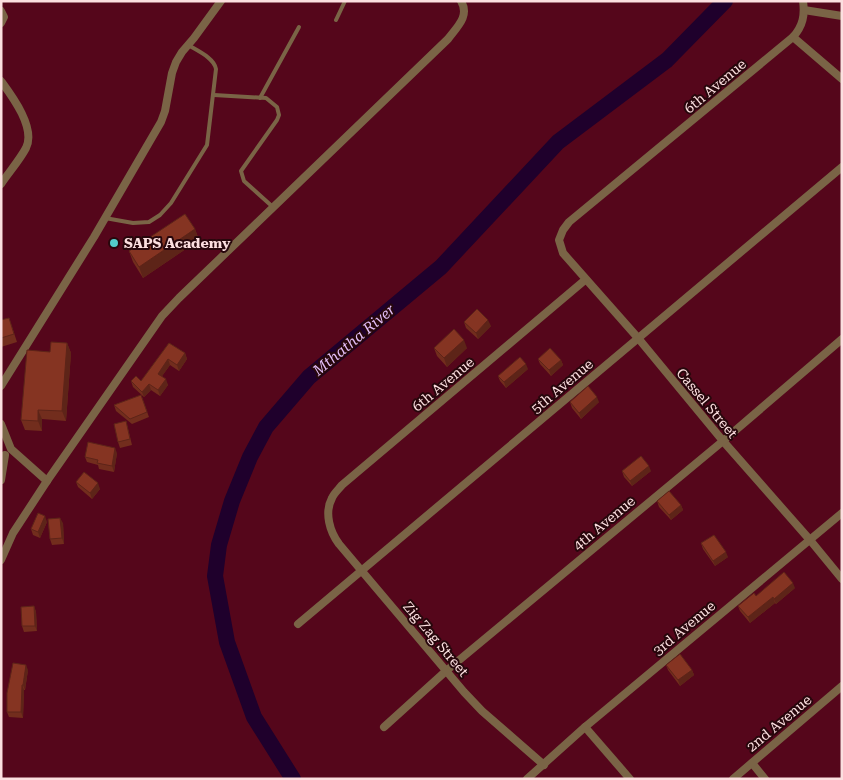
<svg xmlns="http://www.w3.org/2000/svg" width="843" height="780" viewBox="0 0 843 780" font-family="'Roboto Serif',serif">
  <rect width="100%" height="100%" fill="#55061b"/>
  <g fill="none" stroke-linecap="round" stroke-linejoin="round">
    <!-- river -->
    <path stroke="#1f002c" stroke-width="16" d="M293 779 254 717 227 642 215 576 219 545 232 501 250 457 266 427 309 377 441 267 558 142 667 60 725 1"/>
    <!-- lane -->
    <g stroke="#7a6446" stroke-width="4">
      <path d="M336 20 345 1"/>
      <path d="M214 95 266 98 277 107 279 115 277 120 241 171 244 181 274 208"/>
      <path d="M260 98 299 27"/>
      <path d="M105 218 133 223 149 222 160 215 171 203 207 145 216 69C214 58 198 51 188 45"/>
    </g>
    <!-- street -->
    <g stroke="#7a6446" stroke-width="8">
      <path d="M803 1C805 15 803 26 793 37L569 222 563 230 559 240 563 253 638 338 723 441 810 540 842 579"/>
      <path d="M804 10 842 16"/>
      <path d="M1 11 4 17 1 23"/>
      <path d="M793 37 842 79"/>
      <path d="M1 81C12 96 36 128 26 148 19 161 9 172 1 184"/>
      <path d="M1 386 94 237 161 122 165 111 172 73 176 62 182 52 194 38 221 1"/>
      <path d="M1 424 11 449 47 481"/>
      <path d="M1 480 5 455"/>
      <path d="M1 560 13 533 47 481 162 316 179 298 448 39C457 27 470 16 461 1"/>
      <path d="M298 624 842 167"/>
      <path d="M384 727 446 671 723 441 842 339"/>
      <path d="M585 727 630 779"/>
      <path d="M752 763 765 779"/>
      <path d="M544 765 482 711 464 692 339 544C330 532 324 513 332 498 334 493 339 489 342 485L585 280"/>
      <path d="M527 779 585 727 842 513"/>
      <path d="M733 779 842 686"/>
    </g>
  </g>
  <!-- wall -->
  <g fill="#722d1d">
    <path d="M195 229 199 240 143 278 133 262 129 251Z"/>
    <path d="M9 318 17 342 1 347V320Z"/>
    <path d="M464 322 491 326 478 339 466 328Z"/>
    <path d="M67 343 71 353 66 421 42 419V431L25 430 21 420 50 352Z"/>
    <path d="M169 343 185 353 187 359 179 371 170 365 162 376 168 385 160 396 151 390 144 397 133 387 131 381H141Z"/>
    <path d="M434 348H467L447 367 437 356Z"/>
    <path d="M538 359 561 360 563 365 551 376 540 364Z"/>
    <path d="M528 369 506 388 500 381 498 376Z"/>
    <path d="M141 395 149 417 132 424 116 411 114 405Z"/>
    <path d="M570 402H599L581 419 572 408Z"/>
    <path d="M126 421 132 445 120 448 118 442Z"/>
    <path d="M117 453 114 472 99 469 98 465 87 462 85 457Z"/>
    <path d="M622 471H651L632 486 624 477Z"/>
    <path d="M76 482 100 489 92 499 78 487Z"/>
    <path d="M657 501 681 505 683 510 671 520 659 507Z"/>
    <path d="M47 522 40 538 33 535 31 529Z"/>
    <path d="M63 523 64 544 52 545 50 539Z"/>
    <path d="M701 543 728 557 715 566 703 549Z"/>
    <path d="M795 588 776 604 775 603 750 623 740 611 738 606 756 596Z"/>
    <path d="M34 606 36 612 37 631 24 632 22 626Z"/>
    <path d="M666 665 692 670 694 675 680 686 668 670Z"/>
    <path d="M28 670 25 690H24L23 718 9 717 7 712Z"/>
  </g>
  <!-- shaded-wall -->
  <g fill="#5d2418">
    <path d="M195 229 199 240 143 278 139 267Z"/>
    <path d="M488 320 491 326 478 339 476 333Z"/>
    <path d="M464 340 467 348 447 367 444 358Z"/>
    <path d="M67 343 71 353 66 421 62 411Z"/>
    <path d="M185 353 187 359 179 371 177 365Z"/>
    <path d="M168 359 170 365 160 379 158 374Z"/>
    <path d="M561 360 563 365 551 376 549 370Z"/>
    <path d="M526 364 528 369 506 388 504 382Z"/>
    <path d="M166 379 168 385 160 396 158 390Z"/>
    <path d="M149 384 151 390 144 397 142 392Z"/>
    <path d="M597 397 599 402 581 419 579 413Z"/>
    <path d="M38 410 42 419V431L38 421Z"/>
    <path d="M115 448 117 453 114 472 112 466Z"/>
    <path d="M649 466 651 471 632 486 630 481Z"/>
    <path d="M98 483 100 489 92 499 90 493Z"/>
    <path d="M681 505 683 510 671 520 669 515Z"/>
    <path d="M45 516 47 522 40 538 38 532Z"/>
    <path d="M60 518 63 523 64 544 62 538Z"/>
    <path d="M726 552 728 557 715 566 713 561Z"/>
    <path d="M793 583 795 588 776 604 774 599Z"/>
    <path d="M773 597 775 603 750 623 748 617Z"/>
    <path d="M34 606 36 612 37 631 35 626Z"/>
    <path d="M26 665 28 670 25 690 23 685Z"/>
    <path d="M692 670 694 675 680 686 678 680Z"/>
    <path d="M22 685 24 690 23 718 21 712Z"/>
  </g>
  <!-- building -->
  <g fill="#853422" stroke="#5d2418">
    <path d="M185 214 195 229 139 267 129 251Z"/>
    <path d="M477 309 488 320 476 333 464 322Z"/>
    <path d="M9 318 14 334 1 338V320Z"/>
    <path d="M454 329 464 340 444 358 434 348Z"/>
    <path d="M51 342 67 343 62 411 38 410V421L21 420 27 350 50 352Z"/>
    <path d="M169 343 185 353 177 365 168 359 158 374 166 379 158 390 149 384 142 392 131 381 136 376 141 381Z"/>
    <path d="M550 348 561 360 549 370 538 359Z"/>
    <path d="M520 357 526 364 504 382 498 376Z"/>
    <path d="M588 386 597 397 579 413 570 402Z"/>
    <path d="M141 395 147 412 130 419 114 405Z"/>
    <path d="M126 421 130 439 118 442 114 424Z"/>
    <path d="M88 442 115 448 112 466 97 463 98 460 85 457Z"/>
    <path d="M641 456 649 466 630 481 622 471Z"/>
    <path d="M84 472 98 483 90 493 76 482Z"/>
    <path d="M669 491 681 505 669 515 657 501Z"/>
    <path d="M38 513 45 516 38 532 31 529Z"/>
    <path d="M60 518 62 538 50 539 48 519Z"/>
    <path d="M714 535 726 552 713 561 701 543Z"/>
    <path d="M784 572 793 583 774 599 773 597 748 617 738 606 754 593 756 596Z"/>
    <path d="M34 606 35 626H22L21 607Z"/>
    <path d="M680 654 692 670 678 680 666 665Z"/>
    <path d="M13 663 26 665 23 685H22L21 712H7V693Z"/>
  </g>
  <!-- markers -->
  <circle fill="#53cdcb" stroke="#27070c" stroke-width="2" cx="114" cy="243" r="5"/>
  <g text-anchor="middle" stroke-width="4" stroke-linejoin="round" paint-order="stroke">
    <!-- street labels -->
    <g font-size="14" fill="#fcdfe0" stroke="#27070c">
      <text transform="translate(715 86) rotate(-40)" y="5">6th Avenue</text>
      <text transform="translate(443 384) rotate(-40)" y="5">6th Avenue</text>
      <text transform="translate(562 386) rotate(-40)" y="5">5th Avenue</text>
      <text transform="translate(707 403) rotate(50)" y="5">Cassel Street</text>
      <text transform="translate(604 523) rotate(-40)" y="5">4th Avenue</text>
      <text transform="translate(684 628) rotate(-40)" y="5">3rd Avenue</text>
      <text transform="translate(436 639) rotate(50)" y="5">Zig Zag Street</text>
      <text transform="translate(779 723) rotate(-40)" y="5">2nd Avenue</text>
    </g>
    <!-- poi labels -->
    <g font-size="14" font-weight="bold" fill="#fcdfe0" stroke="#27070c" text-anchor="start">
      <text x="124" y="248">SAPS Academy</text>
    </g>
    <!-- water labels -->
    <g font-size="15" font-style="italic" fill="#e2bdf6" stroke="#27070c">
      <text transform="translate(354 340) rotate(-40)" y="5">Mthatha River</text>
    </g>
  </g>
  <!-- border -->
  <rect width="843" height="780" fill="none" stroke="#fcdfe0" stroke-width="5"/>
</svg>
